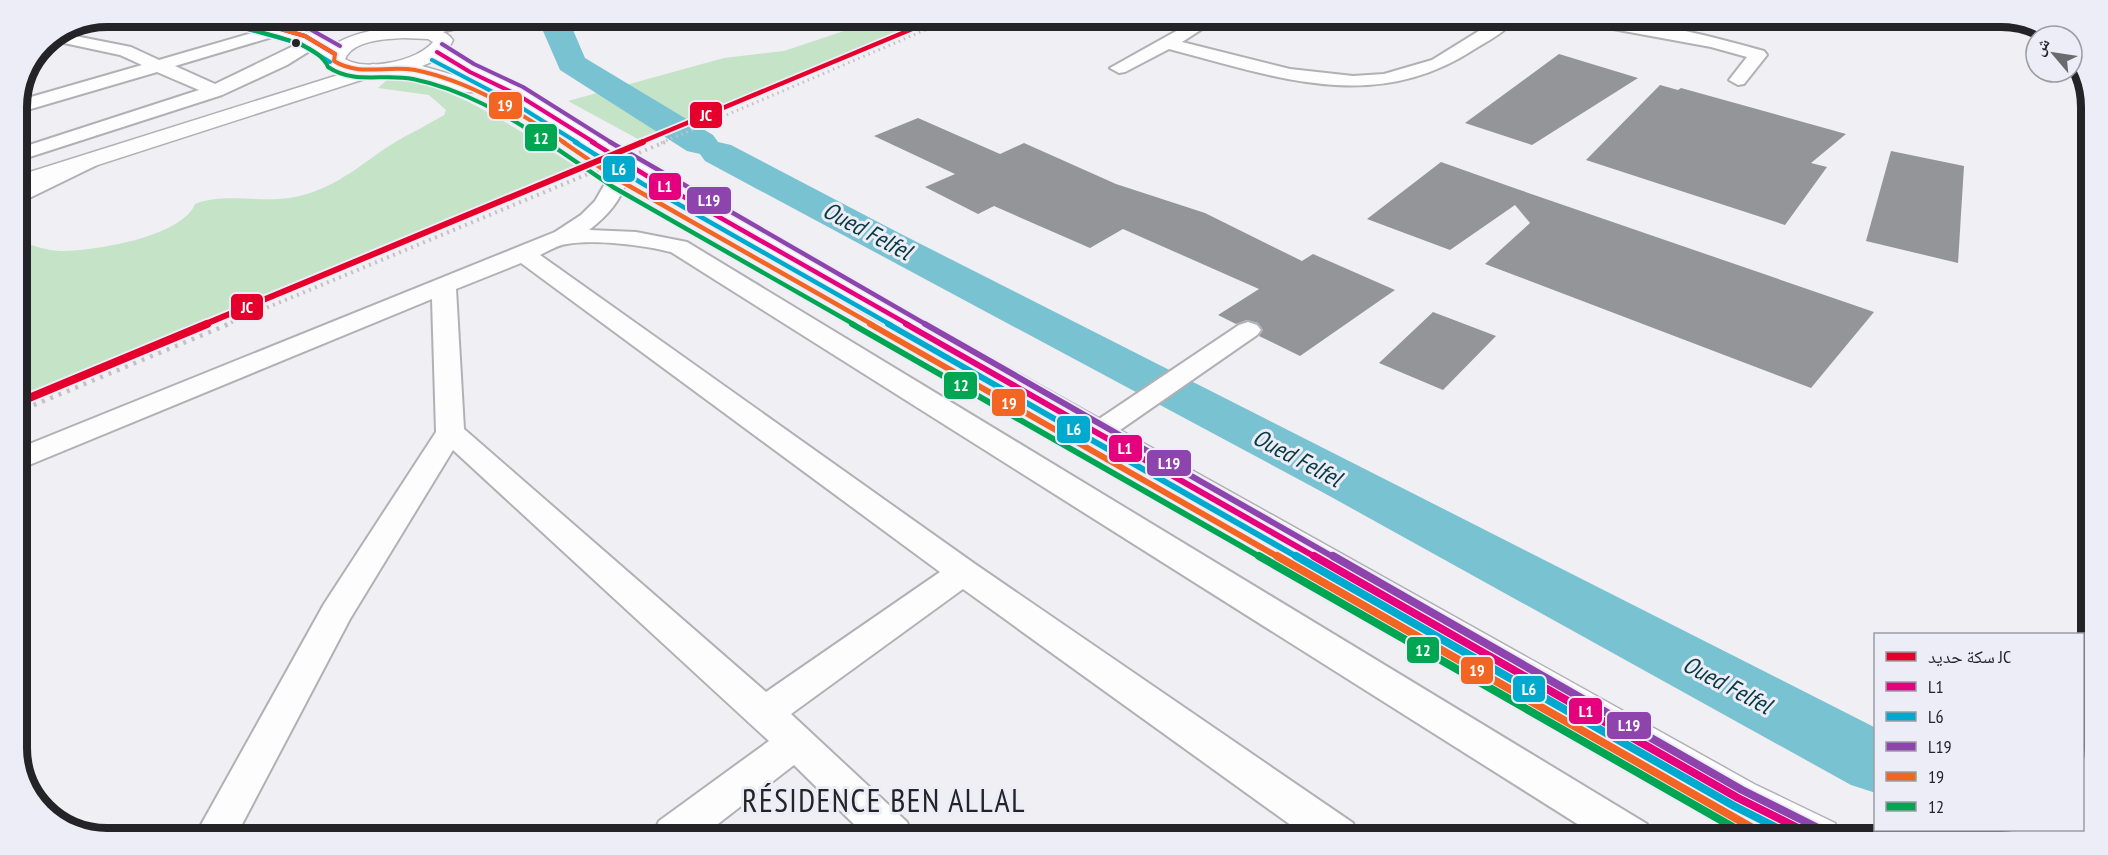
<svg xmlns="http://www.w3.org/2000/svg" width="2108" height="855" viewBox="0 0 2108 855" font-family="'PT Sans Narrow','Noto Naskh Arabic',sans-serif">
  <rect width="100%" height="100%" fill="#efeff4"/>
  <!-- green -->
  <g fill="#c4e3c7">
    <path d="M880 19H928L638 139 568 101 724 58 784 51Z"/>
    <path d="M396 78C461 88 520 132 575 166L17 397V240C32 245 46 251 62 251 94 251 182 237 195 204 228 192 260 204 295 197 329 190 352 172 380 152 399 138 423 128 444 115L446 110 429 95 378 88 388 79Z"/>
  </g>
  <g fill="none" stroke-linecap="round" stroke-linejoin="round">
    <!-- river -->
    <g fill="#79c2d2" fill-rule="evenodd">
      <path d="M534 18H564L573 30 585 58 713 135 718 142 731 145 899 233 1876 728V793L1851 785 1324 493 705 161 700 154 687 151 560 70 543 31Z"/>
      <path d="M1908 830H1988L1992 838H1912Z"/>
    </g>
  </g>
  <!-- building -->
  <g fill="#949599">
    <path d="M1559 54 1638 78 1532 145 1465 123Z"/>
    <path d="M1660 85 1678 90 1681 88 1846 134 1811 163 1827 167 1785 225 1586 160Z"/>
    <path d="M918 118 1000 154 1024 143 1116 184 1205 213 1302 261 1313 254 1395 290 1300 356 1259 336 1263 330 1258 323 1247 320 1236 324 1218 315 1259 289 1123 229 1090 248 994 206 978 214 925 187 955 174 874 136Z"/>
    <path d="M1891 151 1964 166 1958 263 1866 241Z"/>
    <path d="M1441 162 1517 189 1874 312 1811 388 1485 264 1530 223 1515 205 1450 250 1367 219Z"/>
    <path d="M1433 312 1496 336 1443 390 1379 363Z"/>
  </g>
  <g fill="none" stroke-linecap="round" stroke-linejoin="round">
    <defs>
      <g id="minor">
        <path d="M459 18H484L482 21 425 37 417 32 419 29Z"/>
        <path d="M1196 20H1216L1182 42 1290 69 1353 76 1384 74 1432 60 1495 21H1514C1504 33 1486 42 1473 50 1373 115 1273 76 1169 49L1125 72 1119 73 1110 68Z"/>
        <path d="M1594 22C1650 19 1710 36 1764 51L1767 55 1744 84 1738 85 1729 80 1747 57 1711 47 1602 27Z"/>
        <path d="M283 24 289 26 291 29 289 32 175 66 215 84 310 38 316 37 324 42 287 65 222 95 17 161V149L199 90 157 72 17 113V101L142 65 120 55 50 40 65 34 131 47 159 60Z"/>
        <path d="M90 155 97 157 100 161 97 165 17 204V190Z"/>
        <path d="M617 173 624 175 627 179C621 201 607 216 589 230L636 232 687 242 1647 824 1653 837H1598L671 252C645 245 593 239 567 244 558 245 548 251 540 255L975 564 1353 823 1359 836H1306L963 589 791 714 907 822 913 835H865L794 765 705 834H653L659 821 769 741 453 450 350 619 238 832H197L324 604 436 432 432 299 17 470V449L555 232 581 215 595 201 610 175ZM521 263 940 572 766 692 464 429 456 289Z"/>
        <path d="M1248 322 1257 325 1261 330 1257 335 1107 439 1097 442 1087 439 1083 433 1087 427 1239 325Z"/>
      </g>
      <path id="major" d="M373 64 380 66 383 70 380 74 17 191V176Z"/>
      <path id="highway" d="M230 17C267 17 301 26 334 45 355 29 435 14 453 40L448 50 526 90 656 171 1754 784 1835 823 1842 838H1771L1722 812 638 181 510 100 478 84 481 87 477 91C461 96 444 83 428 80 417 77 406 76 395 75 373 72 340 84 324 61L325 57 298 40 232 21ZM404 38 428 39 433 42C418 61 365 72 345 59 353 40 386 39 404 38ZM436 60 471 80 422 66Z"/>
    </defs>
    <!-- minor casing -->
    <use href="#minor" stroke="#b1b1b5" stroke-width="4"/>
    <!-- major casing -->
    <use href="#major" stroke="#b1b1b5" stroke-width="3"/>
    <!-- highway casing -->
    <use href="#highway" stroke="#b1b1b5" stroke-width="3"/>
    <!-- minor -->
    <use href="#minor" fill="#fdfdfd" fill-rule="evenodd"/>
    <!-- major -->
    <use href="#major" fill="#fdfdfd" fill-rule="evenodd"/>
    <!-- highway -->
    <use href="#highway" fill="#fdfdfd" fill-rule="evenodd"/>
    <!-- rail-far2 -->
    <path stroke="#c2c2c3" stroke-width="3" stroke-dasharray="1.5 4" stroke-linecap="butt" d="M661 143 951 19"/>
    <!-- rail-far1 -->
    <path stroke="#c2c2c3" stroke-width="4" stroke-dasharray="2 4.5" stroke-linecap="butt" d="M225 325 665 142"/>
    <!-- rail -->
    <path stroke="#c2c2c3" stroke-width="4.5" stroke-dasharray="3 6" stroke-linecap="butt" d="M17 412 229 324"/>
    <defs>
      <g id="bus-1-far3">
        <path d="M239 17 305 36 335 54"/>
        <path d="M437 52 470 72 518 95 595 143"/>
      </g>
      <path id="bus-1-far2" d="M592 142 647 176 909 325"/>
      <path id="bus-1-far1" d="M906 324 1317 558"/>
      <path id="bus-1" d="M1314 556 1738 798 1818 838"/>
      <g id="bus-2-far3">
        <path d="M237 26 301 44 330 62"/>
        <path d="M432 60 514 103 578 143"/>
      </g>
      <path id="bus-2-far2" d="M575 142 643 184 891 325"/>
      <path id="bus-2-far1" d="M888 324 1299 558"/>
      <path id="bus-2" d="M1296 556 1734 806 1797 838"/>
      <g id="bus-3-far3">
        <path d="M272 17 308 28 340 46"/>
        <path d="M442 44 474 64 523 87 612 143"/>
      </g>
      <path id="bus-3-far2" d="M610 142 927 325"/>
      <path id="bus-3-far1" d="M925 324 1335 558"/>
      <path id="bus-3" d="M1333 556 1742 790 1822 830"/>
      <path id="bus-4-far3" d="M238 17 305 36 335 54 334 61C360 77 387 65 415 70 470 81 519 112 565 143"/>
      <path id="bus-4-far2" d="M563 142 617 179 873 325"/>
      <path id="bus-4-far1" d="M870 324 1280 558"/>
      <path id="bus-4" d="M1277 556 1770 838"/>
      <path id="bus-5-far3" d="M236 26C261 33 318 42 328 67 355 85 383 73 413 79 462 89 507 115 549 143"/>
      <path id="bus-5-far2" d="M547 142 613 187 855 325"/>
      <path id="bus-5-far1" d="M852 324 1262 558"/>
      <path id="bus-5" d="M1259 556 1752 838"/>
    </defs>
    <!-- bus-1-far3 casing -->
    <use href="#bus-1-far3" stroke="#ecedf7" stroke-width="7"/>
    <!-- bus-1-far2 casing -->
    <use href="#bus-1-far2" stroke="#ecedf7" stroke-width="8"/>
    <!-- bus-1-far1 casing -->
    <use href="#bus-1-far1" stroke="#ecedf7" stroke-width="10"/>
    <!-- bus-1 casing -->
    <use href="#bus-1" stroke="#ecedf7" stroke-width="12"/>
    <!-- bus-2-far3 casing -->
    <use href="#bus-2-far3" stroke="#ecedf7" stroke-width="7"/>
    <!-- bus-2-far2 casing -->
    <use href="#bus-2-far2" stroke="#ecedf7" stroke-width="8"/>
    <!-- bus-2-far1 casing -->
    <use href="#bus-2-far1" stroke="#ecedf7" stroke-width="10"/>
    <!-- bus-2 casing -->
    <use href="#bus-2" stroke="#ecedf7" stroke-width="12"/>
    <!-- bus-3-far3 casing -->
    <use href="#bus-3-far3" stroke="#ecedf7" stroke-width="7"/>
    <!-- bus-3-far2 casing -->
    <use href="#bus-3-far2" stroke="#ecedf7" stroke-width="8"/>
    <!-- bus-3-far1 casing -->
    <use href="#bus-3-far1" stroke="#ecedf7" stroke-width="10"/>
    <!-- bus-3 casing -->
    <use href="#bus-3" stroke="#ecedf7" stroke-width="12"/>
    <!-- bus-4-far3 casing -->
    <use href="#bus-4-far3" stroke="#ecedf7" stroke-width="7"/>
    <!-- bus-4-far2 casing -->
    <use href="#bus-4-far2" stroke="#ecedf7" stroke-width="8"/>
    <!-- bus-4-far1 casing -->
    <use href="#bus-4-far1" stroke="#ecedf7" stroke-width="10"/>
    <!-- bus-4 casing -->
    <use href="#bus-4" stroke="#ecedf7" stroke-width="12"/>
    <!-- bus-5-far3 casing -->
    <use href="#bus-5-far3" stroke="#ecedf7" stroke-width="7"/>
    <!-- bus-5-far2 casing -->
    <use href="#bus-5-far2" stroke="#ecedf7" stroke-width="8"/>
    <!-- bus-5-far1 casing -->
    <use href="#bus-5-far1" stroke="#ecedf7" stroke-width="10"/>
    <!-- bus-5 casing -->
    <use href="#bus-5" stroke="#ecedf7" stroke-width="12"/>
    <!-- bus-1-far3 -->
    <use href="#bus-1-far3" stroke="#e5007d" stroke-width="4"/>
    <!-- bus-1-far2 -->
    <use href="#bus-1-far2" stroke="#e5007d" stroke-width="4.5"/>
    <!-- bus-1-far1 -->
    <use href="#bus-1-far1" stroke="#e5007d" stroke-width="6"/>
    <!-- bus-1 -->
    <use href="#bus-1" stroke="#e5007d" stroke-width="8"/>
    <!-- bus-2-far3 -->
    <use href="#bus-2-far3" stroke="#00a9ce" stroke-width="4"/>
    <!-- bus-2-far2 -->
    <use href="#bus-2-far2" stroke="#00a9ce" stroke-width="4.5"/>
    <!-- bus-2-far1 -->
    <use href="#bus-2-far1" stroke="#00a9ce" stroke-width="6"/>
    <!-- bus-2 -->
    <use href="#bus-2" stroke="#00a9ce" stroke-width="8"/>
    <!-- bus-3-far3 -->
    <use href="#bus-3-far3" stroke="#8e44ad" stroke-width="4"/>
    <!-- bus-3-far2 -->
    <use href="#bus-3-far2" stroke="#8e44ad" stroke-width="4.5"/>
    <!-- bus-3-far1 -->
    <use href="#bus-3-far1" stroke="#8e44ad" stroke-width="6"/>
    <!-- bus-3 -->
    <use href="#bus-3" stroke="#8e44ad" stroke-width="8"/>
    <!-- bus-4-far3 -->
    <use href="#bus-4-far3" stroke="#f26522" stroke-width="4"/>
    <!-- bus-4-far2 -->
    <use href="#bus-4-far2" stroke="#f26522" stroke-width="4.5"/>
    <!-- bus-4-far1 -->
    <use href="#bus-4-far1" stroke="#f26522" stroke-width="6"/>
    <!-- bus-4 -->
    <use href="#bus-4" stroke="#f26522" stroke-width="8"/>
    <!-- bus-5-far3 -->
    <use href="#bus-5-far3" stroke="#00a651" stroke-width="4"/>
    <!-- bus-5-far2 -->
    <use href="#bus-5-far2" stroke="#00a651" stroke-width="4.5"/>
    <!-- bus-5-far1 -->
    <use href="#bus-5-far1" stroke="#00a651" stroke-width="6"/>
    <!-- bus-5 -->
    <use href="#bus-5" stroke="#00a651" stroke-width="8"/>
    <defs>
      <path id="rail-1-far2" d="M639 143 936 19"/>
      <path id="rail-1-far1" d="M203 325 643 142"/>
      <path id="rail-1" d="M17 403 207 324"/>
    </defs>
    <!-- rail-1-far2 casing -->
    <use href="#rail-1-far2" stroke="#ecedf7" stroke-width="8"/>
    <!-- rail-1-far1 casing -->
    <use href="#rail-1-far1" stroke="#ecedf7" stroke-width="10"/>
    <!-- rail-1 casing -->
    <use href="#rail-1" stroke="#ecedf7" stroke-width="12"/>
    <!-- rail-1-far2 -->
    <use href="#rail-1-far2" stroke="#e4002b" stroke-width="4.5"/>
    <!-- rail-1-far1 -->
    <use href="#rail-1-far1" stroke="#e4002b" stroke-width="6"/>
    <!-- rail-1 -->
    <use href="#rail-1" stroke="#e4002b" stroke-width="8"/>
  </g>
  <!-- markers -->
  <circle fill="#242428" stroke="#ecedf7" stroke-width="2" cx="296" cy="43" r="5"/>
  <g text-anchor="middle" stroke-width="6" stroke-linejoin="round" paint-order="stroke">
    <!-- water labels -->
    <g font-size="24" font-style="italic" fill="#083a42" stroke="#ecedf7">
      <text transform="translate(867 231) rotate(28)" y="8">Oued Felfel</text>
      <text transform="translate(1297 458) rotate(28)" y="8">Oued Felfel</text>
      <text transform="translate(1727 685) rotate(28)" y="8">Oued Felfel</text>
    </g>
    <!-- near-quarter labels -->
    <g font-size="32" letter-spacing="1.5" fill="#242428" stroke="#ecedf7">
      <text x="884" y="812">RÉSIDENCE BEN ALLAL</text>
    </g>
  </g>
  <!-- crop -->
  <path d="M0 0H2108V855H0ZM107 27H2001A80 80 0 0 1 2081 107V748A80 80 0 0 1 2001 828H107A80 80 0 0 1 27 748V107A80 80 0 0 1 107 27Z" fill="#ecedf7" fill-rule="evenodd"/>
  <path fill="none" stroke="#242428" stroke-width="8" d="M107 27H2001A80 80 0 0 1 2081 107V748A80 80 0 0 1 2001 828H107A80 80 0 0 1 27 748V107A80 80 0 0 1 107 27Z"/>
  <g stroke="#ecedf7" stroke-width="2">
    <rect x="488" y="91" width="35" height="29" rx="6" fill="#f26522"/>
    <rect x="689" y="101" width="34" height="28" rx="6" fill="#e4002b"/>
    <rect x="524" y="123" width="34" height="29" rx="6" fill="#00a651"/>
    <rect x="602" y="155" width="34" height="28" rx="6" fill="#00a9ce"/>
    <rect x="648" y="172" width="34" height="29" rx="6" fill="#e5007d"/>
    <rect x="686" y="186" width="46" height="29" rx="6" fill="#8e44ad"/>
    <rect x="230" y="293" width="34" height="28" rx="6" fill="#e4002b"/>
    <rect x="943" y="371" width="35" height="29" rx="6" fill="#00a651"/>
    <rect x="991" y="388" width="35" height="29" rx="6" fill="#f26522"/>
    <rect x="1056" y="415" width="35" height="29" rx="6" fill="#00a9ce"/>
    <rect x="1108" y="434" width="35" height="29" rx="6" fill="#e5007d"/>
    <rect x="1146" y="449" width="46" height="28" rx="6" fill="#8e44ad"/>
    <rect x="1406" y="636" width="34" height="28" rx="6" fill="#00a651"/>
    <rect x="1460" y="656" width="34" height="29" rx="6" fill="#f26522"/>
    <rect x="1512" y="675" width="34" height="28" rx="6" fill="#00a9ce"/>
    <rect x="1568" y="697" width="35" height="28" rx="6" fill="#e5007d"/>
    <rect x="1606" y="711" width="46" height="29" rx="6" fill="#8e44ad"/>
  </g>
  <g font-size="16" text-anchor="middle" font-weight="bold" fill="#fff">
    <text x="505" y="111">19</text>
    <text x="706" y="121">JC</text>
    <text x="541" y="144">12</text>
    <text x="619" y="175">L6</text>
    <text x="665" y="192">L1</text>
    <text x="709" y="206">L19</text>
    <text x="247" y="313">JC</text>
    <text x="961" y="391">12</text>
    <text x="1009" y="409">19</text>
    <text x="1074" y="435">L6</text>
    <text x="1125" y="454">L1</text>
    <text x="1169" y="469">L19</text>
    <text x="1423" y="656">12</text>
    <text x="1477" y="676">19</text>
    <text x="1529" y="695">L6</text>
    <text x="1586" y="717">L1</text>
    <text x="1629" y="731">L19</text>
  </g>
  <!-- legend -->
  <rect x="1874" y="633" width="210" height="198" fill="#ecedf7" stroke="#9c9da4" stroke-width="1.5"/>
  <rect x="1886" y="652" width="30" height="9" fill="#e4002b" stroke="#9c9da4" stroke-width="1.5"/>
  <text x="1928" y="663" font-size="18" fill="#242428">سكة حديد JC</text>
  <rect x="1886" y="682" width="30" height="9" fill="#e5007d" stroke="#9c9da4" stroke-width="1.5"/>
  <text x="1928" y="693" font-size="18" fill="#242428">L1</text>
  <rect x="1886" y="712" width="30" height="9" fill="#00a9ce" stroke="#9c9da4" stroke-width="1.5"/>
  <text x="1928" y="723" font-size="18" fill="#242428">L6</text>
  <rect x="1886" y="742" width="30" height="9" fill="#8e44ad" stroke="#9c9da4" stroke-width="1.5"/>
  <text x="1928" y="753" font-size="18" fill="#242428">L19</text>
  <rect x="1886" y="772" width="30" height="9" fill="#f26522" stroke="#9c9da4" stroke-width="1.5"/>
  <text x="1928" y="783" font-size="18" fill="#242428">19</text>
  <rect x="1886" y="802" width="30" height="9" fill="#00a651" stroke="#9c9da4" stroke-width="1.5"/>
  <text x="1928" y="813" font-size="18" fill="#242428">12</text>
  <!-- north arrow -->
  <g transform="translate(2054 54) rotate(299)"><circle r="28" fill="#ecedf7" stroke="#9c9da4" stroke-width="1.5"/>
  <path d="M0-4.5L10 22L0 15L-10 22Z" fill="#6b6b6f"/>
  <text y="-9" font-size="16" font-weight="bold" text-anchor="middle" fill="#242428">ش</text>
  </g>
</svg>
